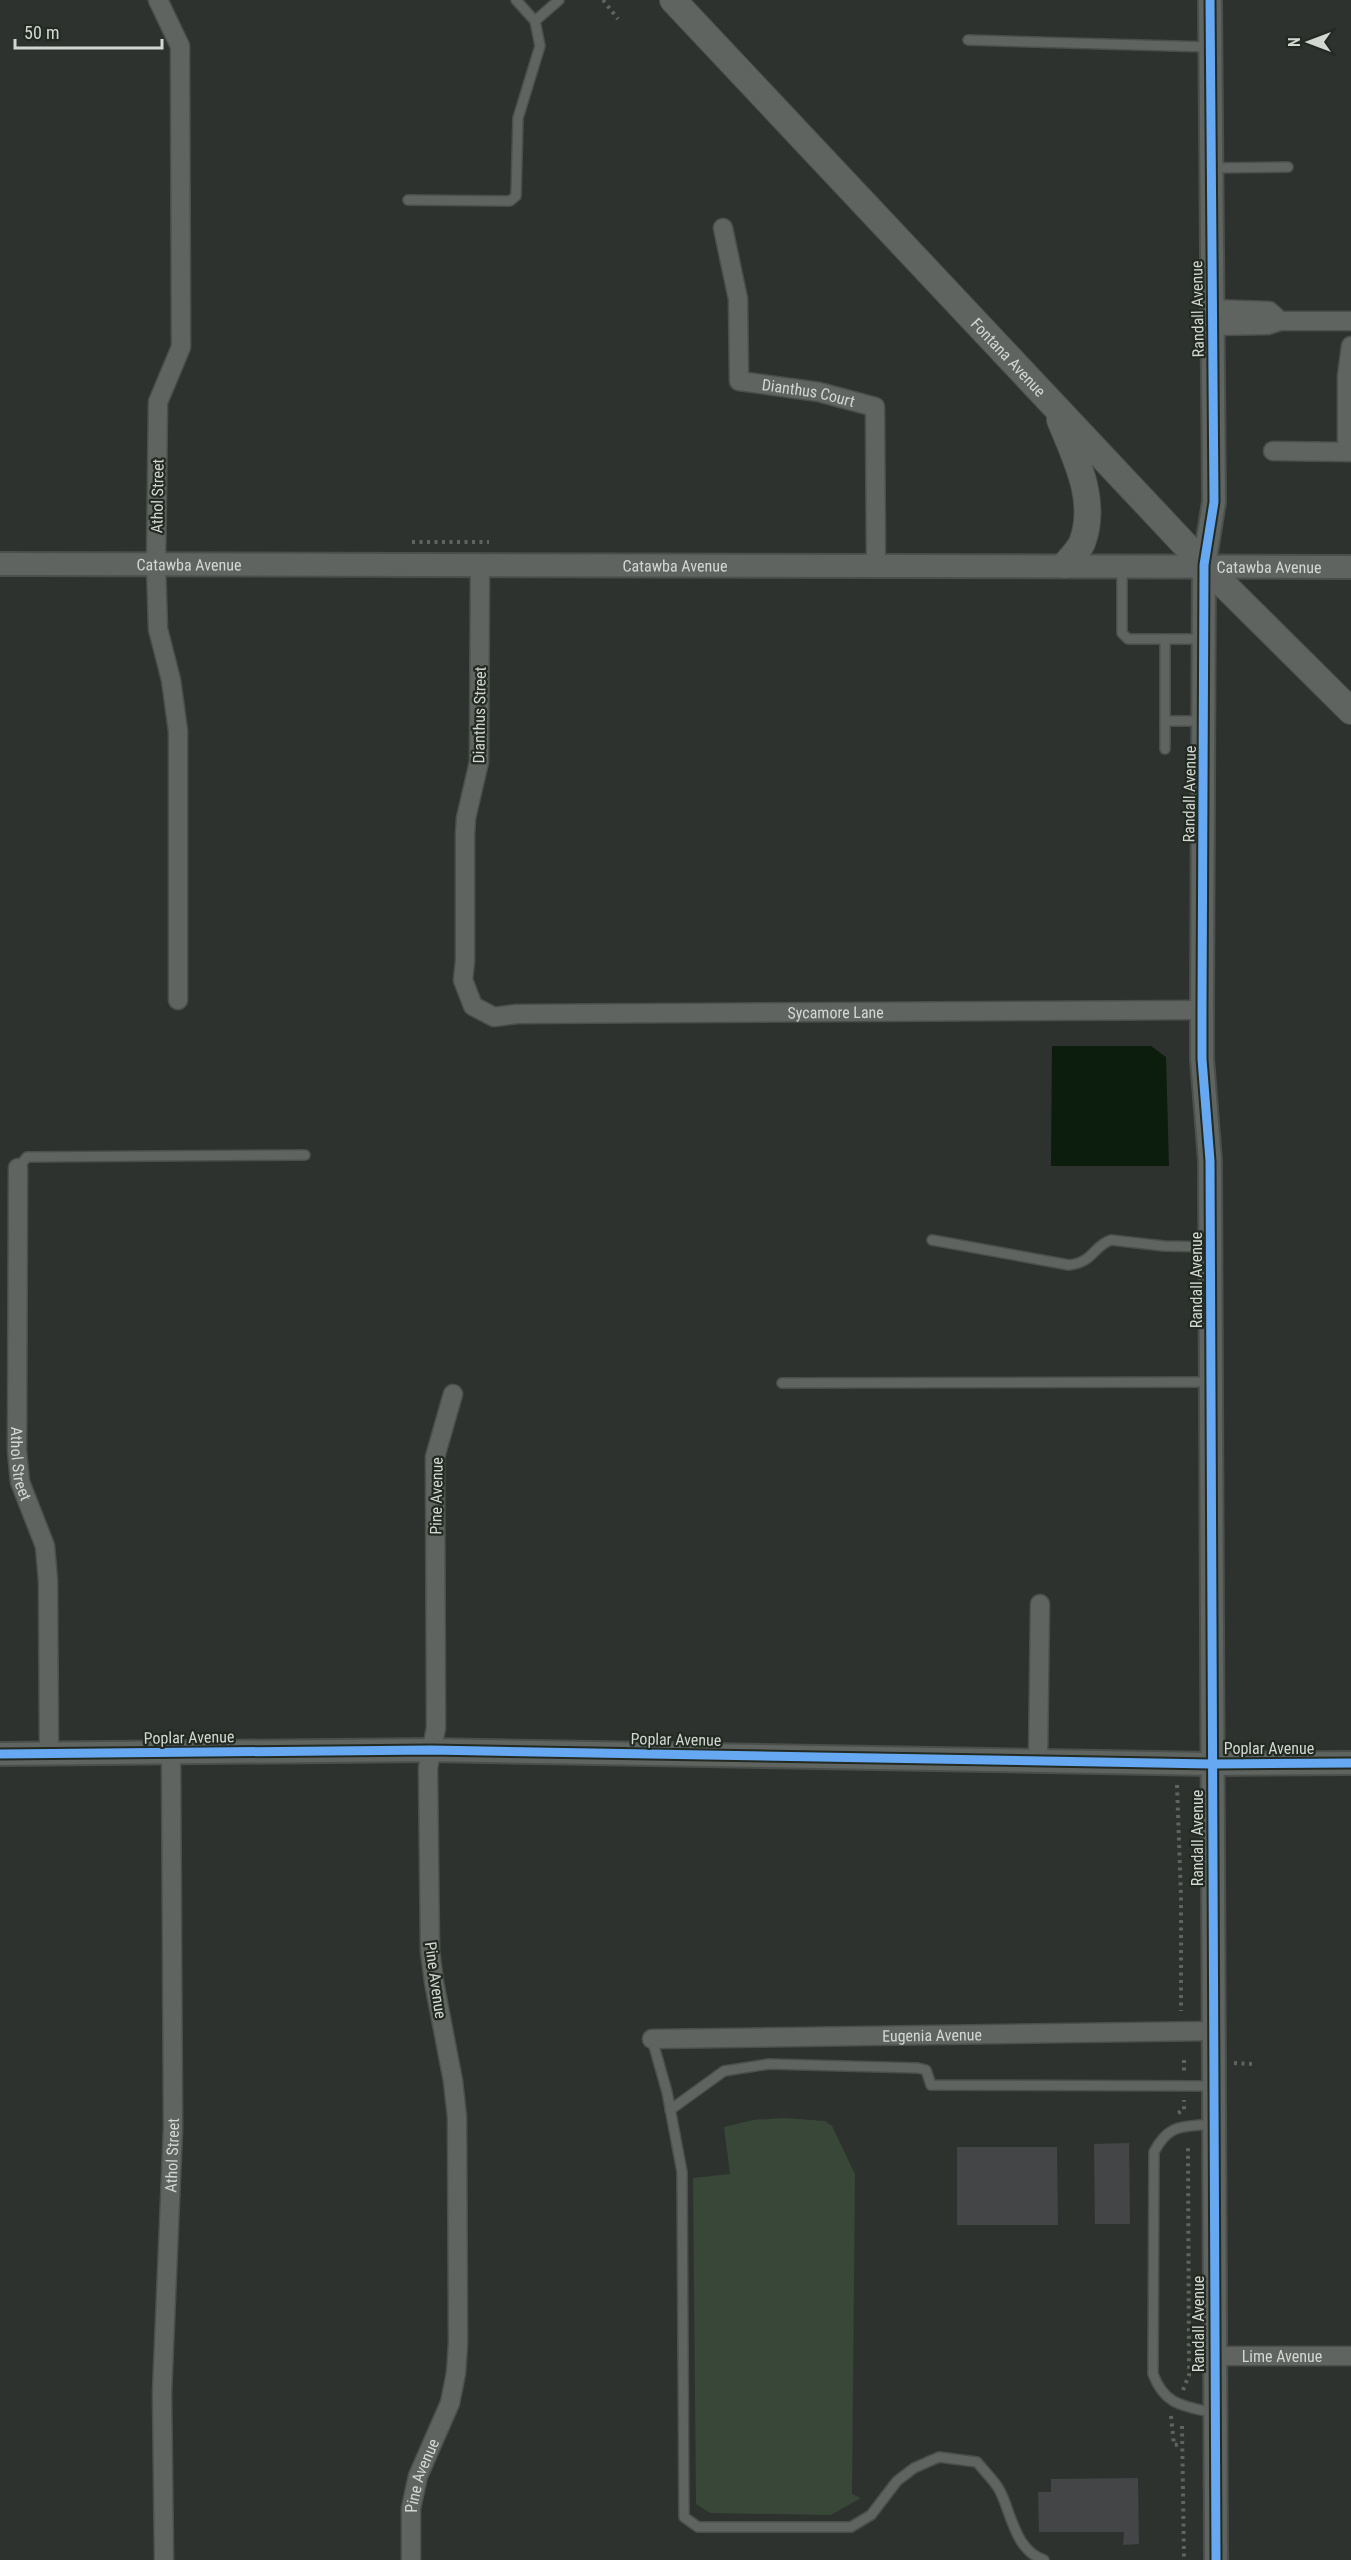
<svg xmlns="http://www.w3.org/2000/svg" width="1351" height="2560" viewBox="0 0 1351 2560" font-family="'Roboto Condensed',sans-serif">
  <rect width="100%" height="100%" fill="#2e322e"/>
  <!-- green -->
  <path fill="#384738" d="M784 2118 825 2121 832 2126 855 2174 852 2494 861 2498 831 2515 710 2513 696 2504 693 2178 730 2174 724 2127 753 2120Z"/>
  <!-- water -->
  <path fill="#0c1d0d" d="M1052 1046H1151L1166 1057 1169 1166H1051Z"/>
  <!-- building -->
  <g fill="#434546">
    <path d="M1129 2143 1130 2224H1095L1094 2144Z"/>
    <path d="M957 2147H1057L1058 2225H957Z"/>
    <path d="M1138 2478 1139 2544 1123 2545 1124 2532H1039L1038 2492H1051V2479Z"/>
  </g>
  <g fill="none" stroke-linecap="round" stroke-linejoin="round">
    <defs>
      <g id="service">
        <path d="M516 0 535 21"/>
        <path d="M968 40 1210 47"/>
        <path d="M1211 168 1288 167"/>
        <path d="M408 200 510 201 516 196 518 118 540 46 535 21 559 0"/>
        <path d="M1122 567V633L1128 639H1202"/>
        <path d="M1165 639V749"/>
        <path d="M1165 721H1202"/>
        <path d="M18 1168 27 1157 305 1155"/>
        <path d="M932 1240 1069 1265C1094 1262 1093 1246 1111 1240L1164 1246 1211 1247"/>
        <path d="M782 1383 1210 1382"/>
        <path d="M652 2039 667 2092 682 2172 684 2517 698 2527H851L871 2515 897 2481 914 2468 939 2457 977 2462C984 2471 995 2481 1000 2491 1012 2515 1015 2550 1044 2560"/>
        <path d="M670 2110 724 2071 769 2064 918 2068 926 2070 931 2085 1212 2086"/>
        <path d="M1212 2124C1183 2127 1169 2123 1154 2152L1153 2374C1165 2406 1184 2406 1214 2413"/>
      </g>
      <g id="minor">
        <path d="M158 0 180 46 181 347 158 402 156 566 158 629 171 680 178 731V1000"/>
        <path id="s1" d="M723 228 738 299 739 381 819 392 875 407 876 566"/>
        <path d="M1212 309 1269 311 1280 321"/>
        <path d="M1213 326 1268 325 1280 321H1351"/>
        <path d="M1273 451 1351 452"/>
        <path d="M1347 452V376L1351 346"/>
        <path id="s2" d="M480 565 479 762 466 818 465 835V961L463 980 473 1006 494 1017 517 1014 1202 1010"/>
        <path id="s3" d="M18 1168 17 1451 20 1482 45 1546 48 1581 49 1754"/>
        <path d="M1038 1761 1040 1604"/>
        <path id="s4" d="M652 2039 1212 2031"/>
        <path id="s5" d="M1213 2356H1351"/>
        <path id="s6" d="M164 2560 162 2393 173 2128 171 1752"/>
        <path id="s7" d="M411 2560V2508L418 2476 450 2403 456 2373 458 2343 457 2117 453 2081 434 1982 430 1951 428 1768 436 1728 435 1457 453 1394"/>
      </g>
      <g id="tertiary">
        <path d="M1210 0 1214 502 1204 565 1202 1010V1059L1210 1161 1216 2560"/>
        <path id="s8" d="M0 564 1351 567"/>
        <path d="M0 1754 431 1750 1211 1764 1351 1763"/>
      </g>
      <g id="secondary">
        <path id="s9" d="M673 0 1204 565 1351 711"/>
        <path d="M1060 420C1076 459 1098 501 1082 543 1078 551 1070 559 1065 565"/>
      </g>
    </defs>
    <!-- service casing -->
    <use href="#service" stroke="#4b4f4b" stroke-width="12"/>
    <!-- minor casing -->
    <use href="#minor" stroke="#4b4f4b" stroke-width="21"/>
    <!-- tertiary casing -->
    <use href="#tertiary" stroke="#4b4f4b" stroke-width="26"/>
    <!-- secondary casing -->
    <use href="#secondary" stroke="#4b4f4b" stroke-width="28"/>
    <!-- path -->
    <g stroke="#606460" stroke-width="4" stroke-dasharray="3 4.5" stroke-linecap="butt">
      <path d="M603 0 618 19"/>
      <path d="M412 542H489"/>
      <path d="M1177 1785 1181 1897V2011"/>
      <path d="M1184 2060V2074"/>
      <path d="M1234 2063 1252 2064"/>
      <path d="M1178 2113 1184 2110V2100"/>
      <path d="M1183 2390 1189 2375 1188 2144"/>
      <path d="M1171 2416 1174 2445 1182 2444"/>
      <path d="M1182 2426 1184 2560"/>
    </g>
    <!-- service -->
    <use href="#service" stroke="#606460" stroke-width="9"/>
    <!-- minor -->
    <use href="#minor" stroke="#606460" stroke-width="18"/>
    <!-- tertiary -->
    <use href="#tertiary" stroke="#606460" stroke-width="22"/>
    <!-- secondary -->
    <use href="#secondary" stroke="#606460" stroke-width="26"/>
    <defs>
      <g id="cycleway">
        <path d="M1210 0 1214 502 1204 565 1202 1010V1059L1210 1161 1216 2560"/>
        <path d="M0 1754 431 1750 1211 1764 1351 1763"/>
      </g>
    </defs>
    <!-- cycleway casing -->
    <use href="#cycleway" stroke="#222a22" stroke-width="13"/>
    <!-- cycleway -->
    <use href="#cycleway" stroke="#66a8f1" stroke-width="9"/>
  </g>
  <g text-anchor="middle" stroke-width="4.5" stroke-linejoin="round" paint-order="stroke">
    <!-- street labels -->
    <g font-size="16" fill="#d2d7d2" stroke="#222a22">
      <text transform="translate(1197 309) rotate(-91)" y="6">Randall Avenue</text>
      <text dy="6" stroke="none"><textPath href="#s9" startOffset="490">Fontana Avenue</textPath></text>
      <text dy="6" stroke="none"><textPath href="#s1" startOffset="225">Dianthus Court</textPath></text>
      <text transform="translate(157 496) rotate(-89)" y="6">Athol Street</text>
      <text dy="6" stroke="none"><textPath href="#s8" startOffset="189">Catawba Avenue</textPath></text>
      <text dy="6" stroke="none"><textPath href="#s8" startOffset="675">Catawba Avenue</textPath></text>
      <text dy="6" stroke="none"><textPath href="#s8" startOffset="1269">Catawba Avenue</textPath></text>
      <text transform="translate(479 715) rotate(-89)" y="6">Dianthus Street</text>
      <text transform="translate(1189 794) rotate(-89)" y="6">Randall Avenue</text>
      <text dy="6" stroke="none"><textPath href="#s2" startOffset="810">Sycamore Lane</textPath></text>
      <text transform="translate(1196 1280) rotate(-90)" y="6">Randall Avenue</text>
      <text dy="6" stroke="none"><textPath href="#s3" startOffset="296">Athol Street</textPath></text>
      <text transform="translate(436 1496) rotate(-89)" y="6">Pine Avenue</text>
      <text transform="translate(189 1737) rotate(-1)" y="6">Poplar Avenue</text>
      <text transform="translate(676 1739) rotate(1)" y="6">Poplar Avenue</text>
      <text x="1269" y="1754">Poplar Avenue</text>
      <text transform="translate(1197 1838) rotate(-90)" y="6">Randall Avenue</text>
      <text transform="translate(436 1980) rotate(82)" y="6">Pine Avenue</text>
      <text dy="6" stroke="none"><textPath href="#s4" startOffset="280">Eugenia Avenue</textPath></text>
      <text dy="6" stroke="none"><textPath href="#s6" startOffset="405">Athol Street</textPath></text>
      <text transform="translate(1198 2324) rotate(-90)" y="6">Randall Avenue</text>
      <text dy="6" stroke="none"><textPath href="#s5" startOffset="69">Lime Avenue</textPath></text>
      <text dy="6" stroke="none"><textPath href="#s7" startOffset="86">Pine Avenue</textPath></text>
    </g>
  </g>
  <!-- north arrow -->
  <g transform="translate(1309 42) rotate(270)" stroke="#222a22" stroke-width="4.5" paint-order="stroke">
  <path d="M0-4.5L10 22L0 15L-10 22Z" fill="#d2d7d2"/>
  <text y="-9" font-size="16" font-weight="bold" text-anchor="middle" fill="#d2d7d2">N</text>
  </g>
  <!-- scale -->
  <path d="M15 39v9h147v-9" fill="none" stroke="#d2d7d2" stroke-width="3"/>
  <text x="24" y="39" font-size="18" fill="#d2d7d2" stroke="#222a22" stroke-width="4.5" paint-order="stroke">50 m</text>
</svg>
